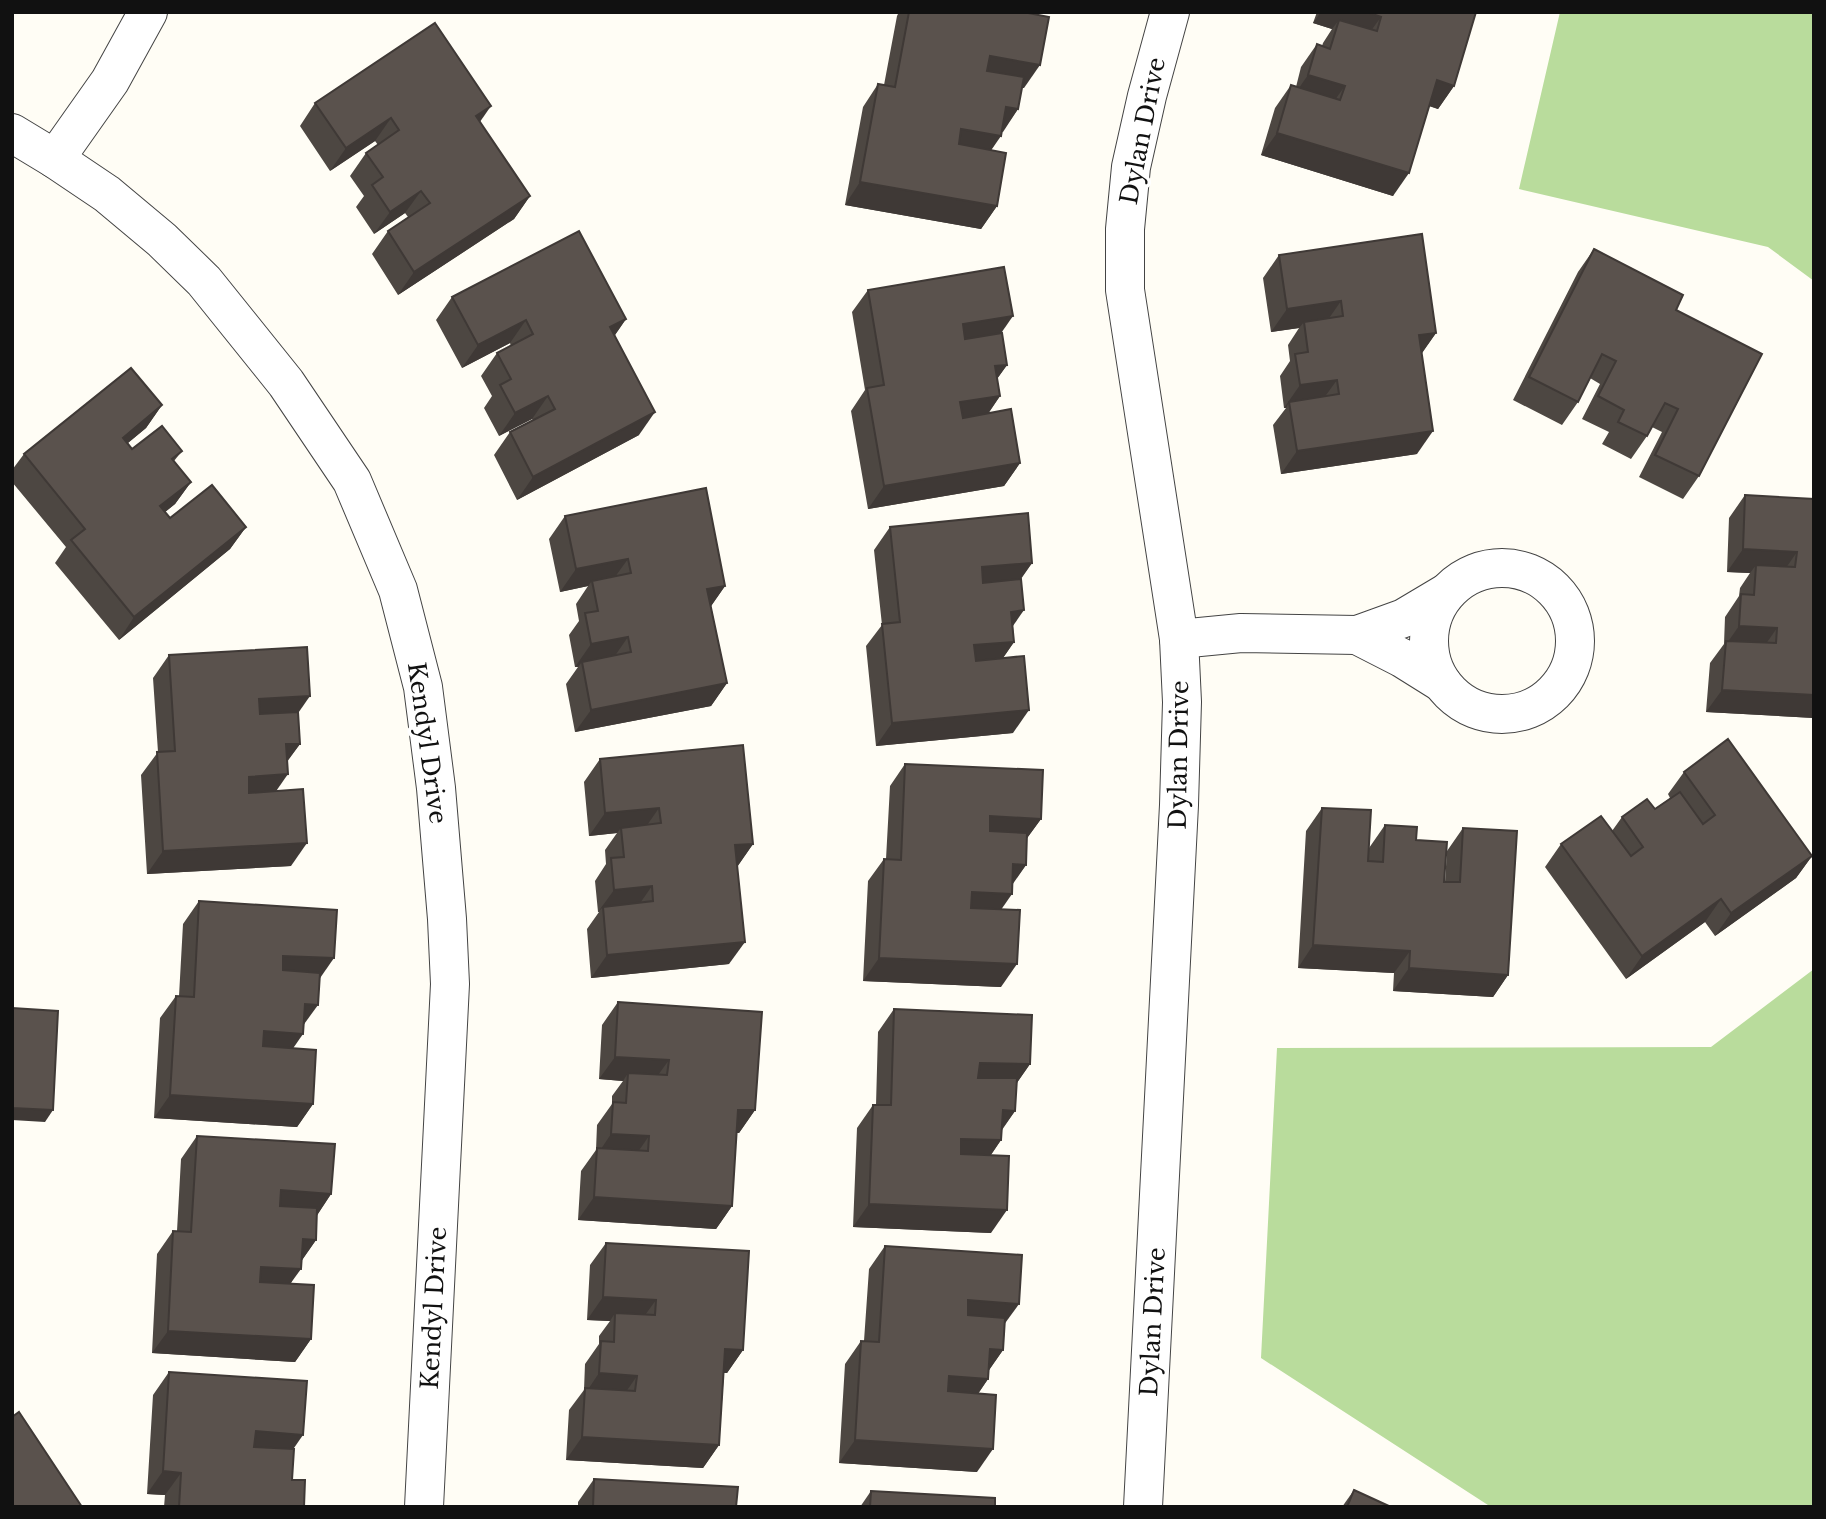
<svg xmlns="http://www.w3.org/2000/svg" width="1826" height="1519" viewBox="0 0 1826 1519" font-family="'Libre Baskerville',serif">
  <rect width="100%" height="100%" fill="#fffdf5"/>
  <!-- forest -->
  <g fill="#b9dc9c">
    <path d="M1560 12H1814V281L1768 247 1519 189Z"/>
    <path d="M1814 969V1507H1491L1261 1358 1277 1048 1711 1047Z"/>
  </g>
  <g fill="none" stroke-linecap="round" stroke-linejoin="round">
    <defs>
      <g id="minor">
        <path d="M12 133 55 159 107 194 162 240 204 281 286 383 352 481 398 590 423 687 436 788 447 919 450 984 424 1507"/>
        <path d="M55 159 110 81 148 12"/>
        <circle cx="1502" cy="641" r="73"/>
        <path d="M1357 635 1402 658 1442 683"/>
        <path d="M1179 639 1241 633 1357 635 1404 618 1446 593"/>
        <path d="M1143 1507 1179 805 1182 702 1179 639 1125 290V229L1131 167 1147 96 1170 12"/>
      </g>
    </defs>
    <!-- minor casing -->
    <use href="#minor" stroke="#444" stroke-width="40"/>
    <!-- minor -->
    <use href="#minor" stroke="#fff" stroke-width="38"/>
  </g>
  <!-- wall -->
  <g fill="#4d4742">
    <path d="M899 12H1023L1024 88H1022L1018 109 1002 132 991 150 997 206 981 229 845 205 863 107 878 84 884 85 897 16Z"/>
    <path d="M1317 12H1476L1454 86 1438 109 1429 106 1393 196 1261 155 1275 108 1291 85 1296 87 1301 67 1317 44 1322 46 1323 43 1332 29 1313 23Z"/>
    <path d="M315 103 480 122 530 196 514 219 398 295 372 254 388 231 408 217 405 213 374 234 356 207 364 196 350 176 366 153 378 145 375 141 330 171 300 126Z"/>
    <path d="M1594 249 1676 310 1699 476 1683 499 1639 477 1662 432 1652 427 1647 436 1631 459 1602 444 1609 432 1582 419 1600 384 1590 378 1578 402 1562 425 1513 400 1578 272Z"/>
    <path d="M1279 255 1436 333 1421 354 1417 454 1281 474 1273 425 1286 408H1284L1280 376 1290 361 1288 345 1299 328 1271 332 1263 278Z"/>
    <path d="M868 290 1000 333 1007 365 997 379 1000 396 988 414 1020 463 1004 486 868 509 851 411 865 390 852 312Z"/>
    <path d="M452 297 626 319 615 335 639 435 517 500 494 455 510 432 533 420 532 419 499 436 484 408 492 396 481 376 497 353 511 346 510 343 462 368 436 320Z"/>
    <path d="M162 405 146 428 128 443 132 449 182 451 174 461 191 482 175 504 165 512 170 518 246 527 230 549 119 640 55 563 66 547 12 482V470L24 454Z"/>
    <path d="M1745 495 1814 499V718L1706 712 1710 663 1724 644 1725 617 1739 596 1740 588 1750 573 1727 572 1729 518Z"/>
    <path d="M565 516 725 586 711 606 727 683 711 706 575 732 566 684 578 667H575L569 635 579 621 576 604 588 586 560 592 549 539Z"/>
    <path d="M890 527 1032 563 1021 579 1013 626 1014 642 1003 658 1013 733 876 746 866 646 882 625 874 550Z"/>
    <path d="M169 655 298 713 300 744 287 761 276 791 291 866 147 874 141 775 158 752 153 678Z"/>
    <path d="M600 759 753 844 737 867 729 964 591 978 587 929 599 912H598L595 881 606 864 605 850 617 833 589 836 584 782Z"/>
    <path d="M905 764 1041 819 1027 838 1026 865 1012 884 1001 909V987L863 981 868 881 884 859H886L890 786Z"/>
    <path d="M1684 772 1812 856 1796 878 1715 936 1705 922 1626 979 1545 867 1561 844 1612 831 1622 817 1655 809 1670 798 1668 794Z"/>
    <path d="M1322 808 1369 848 1385 825 1416 840 1444 882H1445L1447 851 1463 828 1508 975 1493 997 1393 991 1394 973 1298 968 1306 831Z"/>
    <path d="M199 901 319 979 304 1024 293 1048 313 1104 297 1127 154 1118 160 1018 176 996H179L183 924Z"/>
    <path d="M618 1002 755 1110 739 1133H736L732 1206 716 1229 578 1220 581 1171 596 1150 597 1125 612 1104V1096L623 1081 599 1079 602 1025Z"/>
    <path d="M894 1009 1030 1064 1016 1084 1015 1111 1002 1130 1001 1140 991 1155V1233L853 1227 857 1128 873 1105H876L878 1032Z"/>
    <path d="M197 1136 331 1194 317 1215 316 1240 302 1260 291 1283 311 1339 295 1362 152 1353 157 1254 173 1231H177L181 1159Z"/>
    <path d="M606 1243 743 1350 727 1373H724L719 1445 703 1468 566 1460 569 1410 584 1390 585 1364 599 1344V1336L610 1321 587 1320 590 1265Z"/>
    <path d="M885 1246 1005 1325 1003 1350 989 1370 988 1379 978 1394 977 1472 839 1463 845 1364 861 1341H864L869 1269Z"/>
    <path d="M169 1372 293 1449 292 1480 304 1507H164L165 1495 147 1494 153 1395Z"/>
    <path d="M594 1479 736 1507H578V1502Z"/>
    <path d="M1354 1490 1391 1507H1342Z"/>
    <path d="M871 1491 995 1507H860Z"/>
  </g>
  <!-- shaded-wall -->
  <g fill="#3f3936">
    <path d="M1321 12H1367L1381 17 1365 39 1339 20 1332 29 1313 23Z"/>
    <path d="M990 56 1040 65 1024 88 974 79Z"/>
    <path d="M1308 75 1345 86 1329 108 1292 98Z"/>
    <path d="M1437 80 1454 86 1438 109 1421 103Z"/>
    <path d="M491 106 475 129 476 116Z"/>
    <path d="M1006 107 1018 109 1003 132 990 129Z"/>
    <path d="M391 118 375 141 330 171 346 148Z"/>
    <path d="M961 129 1001 136 985 159 945 152Z"/>
    <path d="M1277 133 1409 173 1393 196 1261 155Z"/>
    <path d="M860 182 997 206 981 229 845 205Z"/>
    <path d="M421 191 405 213 374 234 390 212Z"/>
    <path d="M530 196 514 219 398 295 414 272Z"/>
    <path d="M1341 301 1325 324 1304 322 1299 328 1271 332 1287 309Z"/>
    <path d="M1013 316 997 339 947 347 963 324Z"/>
    <path d="M626 319 610 342V327Z"/>
    <path d="M526 320 510 343 462 368 478 345Z"/>
    <path d="M1436 333 1420 356 1419 335Z"/>
    <path d="M1007 365 991 387 995 366Z"/>
    <path d="M1337 380 1321 402H1289L1286 408H1284L1300 385Z"/>
    <path d="M548 396 532 419 499 436 515 413Z"/>
    <path d="M1000 396 984 419 944 425 960 402Z"/>
    <path d="M162 405 146 428 107 460 123 438Z"/>
    <path d="M655 412 639 435 517 500 533 477Z"/>
    <path d="M1433 431 1417 454 1281 474 1297 451Z"/>
    <path d="M1020 463 1004 486 868 509 884 486Z"/>
    <path d="M191 482 175 504 144 529 160 506Z"/>
    <path d="M246 527 230 549 119 640 134 617Z"/>
    <path d="M1743 549 1797 552 1781 575 1756 565 1750 573 1727 572Z"/>
    <path d="M628 559 612 581H592L588 586 560 592 576 569Z"/>
    <path d="M1032 563 1016 585 966 590 982 567Z"/>
    <path d="M725 586 709 609 707 589Z"/>
    <path d="M1024 610 1008 633 1011 612Z"/>
    <path d="M1739 626 1777 628 1761 651 1725 646Z"/>
    <path d="M628 637 612 660 582 662 578 667H575L591 644Z"/>
    <path d="M1014 642 998 665 958 668 974 645Z"/>
    <path d="M727 683 711 706 575 732 591 710Z"/>
    <path d="M1722 690 1814 695V718L1706 712Z"/>
    <path d="M310 696 294 719 243 722 259 699Z"/>
    <path d="M1029 710 1013 733 876 746 892 723Z"/>
    <path d="M286 744H300L284 766Z"/>
    <path d="M288 774 272 797 233 799 249 777Z"/>
    <path d="M659 808 643 831 621 828 617 833 589 836 605 813Z"/>
    <path d="M990 816 1041 819 1025 841 974 839Z"/>
    <path d="M307 843 291 866 147 874 163 851Z"/>
    <path d="M753 844 737 867 735 845Z"/>
    <path d="M1812 856 1796 878 1715 936 1731 913Z"/>
    <path d="M1013 864 1026 865 1010 888Z"/>
    <path d="M652 886 636 909 603 907 598 912 614 890Z"/>
    <path d="M972 892 1012 894 996 917 956 915Z"/>
    <path d="M1721 899 1705 922 1626 979 1642 956Z"/>
    <path d="M745 942 729 964 591 978 607 955Z"/>
    <path d="M1313 945 1410 951 1394 973 1298 968Z"/>
    <path d="M283 956 334 958 318 981 267 979Z"/>
    <path d="M879 958 1017 964 1001 987 863 981Z"/>
    <path d="M1409 968 1508 975 1493 997 1393 991Z"/>
    <path d="M305 1004 318 1005 302 1027Z"/>
    <path d="M264 1031 303 1034 287 1057 248 1054Z"/>
    <path d="M615 1057 669 1060 653 1082 628 1073 623 1081 599 1079Z"/>
    <path d="M980 1063 1030 1064 1014 1087 964 1085Z"/>
    <path d="M170 1095 313 1104 297 1127 154 1118Z"/>
    <path d="M12 1108 53 1110 45 1122 12 1120Z"/>
    <path d="M738 1110H755L739 1133H722Z"/>
    <path d="M1003 1110 1015 1111 999 1133Z"/>
    <path d="M611 1134 649 1136 633 1159 597 1155Z"/>
    <path d="M961 1139 1001 1140 985 1163 945 1162Z"/>
    <path d="M281 1190 331 1194 316 1217 265 1213Z"/>
    <path d="M594 1197 732 1206 716 1229 578 1220Z"/>
    <path d="M869 1204 1007 1210 991 1233 853 1227Z"/>
    <path d="M303 1239 316 1240 300 1263Z"/>
    <path d="M261 1267 301 1269 285 1291 245 1289Z"/>
    <path d="M603 1297 656 1300 640 1322 615 1313 610 1321 587 1320Z"/>
    <path d="M968 1300 1019 1304 1003 1326 952 1323Z"/>
    <path d="M168 1331 311 1339 295 1362 152 1353Z"/>
    <path d="M725 1349 743 1350 727 1373 710 1372Z"/>
    <path d="M990 1349 1003 1350 987 1373Z"/>
    <path d="M599 1373 637 1376 621 1399 585 1394Z"/>
    <path d="M949 1376 988 1379 972 1402 933 1399Z"/>
    <path d="M256 1431 303 1435 287 1458 240 1454Z"/>
    <path d="M582 1437 719 1445 703 1468 566 1460Z"/>
    <path d="M855 1440 993 1449 977 1472 839 1463Z"/>
    <path d="M163 1471 181 1473 165 1495 147 1494Z"/>
  </g>
  <!-- building -->
  <g fill="#5a524d" stroke="#3f3936" stroke-width="2">
    <path d="M909 12H1023L1049 17 1040 65 990 56 987 71 1024 77 1018 109 1006 107 1001 136 961 129 959 144 1006 153 997 206 860 182 878 84 895 87Z"/>
    <path d="M1367 12H1476L1454 86 1437 80 1409 173 1277 133 1291 85 1340 100 1345 86 1308 75 1317 44 1330 49 1339 20 1377 31 1381 17Z"/>
    <path d="M435 23 491 106 476 116 530 196 414 272 388 231 430 203 421 191 390 212 372 185 383 177 366 153 399 130 391 118 346 148 315 103Z"/>
    <path d="M579 231 626 319 610 327 655 412 533 477 510 432 555 409 548 396 515 413 500 385 511 379 497 353 533 334 526 320 478 345 452 297Z"/>
    <path d="M1422 234 1436 333 1419 335 1433 431 1297 451 1289 402 1339 394 1337 380 1300 385 1295 354 1308 352 1304 322 1343 316 1341 301 1287 309 1279 255Z"/>
    <path d="M1594 249 1683 295 1676 310 1762 354 1699 476 1655 455 1678 409 1665 403 1647 436 1618 422 1624 410 1598 396 1616 361 1602 354 1578 402 1529 377Z"/>
    <path d="M1004 267 1013 316 963 324 965 339 1002 333 1007 365 995 366 1000 396 960 402 963 418 1011 409 1020 463 884 486 867 388 884 385 868 290Z"/>
    <path d="M131 368 162 405 123 438 132 449 162 426 182 451 172 459 191 482 160 506 170 518 212 485 246 527 134 617 71 540 85 529 24 454Z"/>
    <path d="M706 488 725 586 707 589 727 683 591 710 582 662 631 652 628 637 591 644 585 613 598 611 592 581 631 573 628 559 576 569 565 516Z"/>
    <path d="M1745 495 1814 499V695L1722 690 1726 641 1776 643 1777 628 1739 626 1741 594 1754 595 1756 565 1795 567 1797 552 1743 549Z"/>
    <path d="M1028 513 1032 563 982 567 983 583 1021 579 1024 610 1011 612 1014 642 974 645 976 661 1024 656 1029 710 892 723 882 624 900 622 890 527Z"/>
    <path d="M307 647 310 696 259 699 260 714 298 712 300 744H286L288 774 249 777V793L303 789 307 843 163 851 157 752 175 751 169 655Z"/>
    <path d="M1728 739 1812 856 1731 913 1721 899 1642 956 1561 844 1601 816 1631 856 1643 847 1622 817 1647 799 1655 809 1680 792 1703 824 1715 815 1684 772Z"/>
    <path d="M743 745 753 844 735 845 745 942 607 955 603 907 653 901 652 886 614 890 611 858 624 857 621 828 661 823 659 808 605 813 600 759Z"/>
    <path d="M905 764 1043 770 1041 819 990 816V831L1027 833 1026 865 1013 864 1012 894 972 892 971 908 1020 910 1017 964 879 958 884 859 901 860Z"/>
    <path d="M1322 808 1371 810 1368 861 1383 862 1385 825 1417 827 1416 840 1447 842 1444 882H1460L1463 828 1517 831 1508 975 1409 968 1410 951 1313 945Z"/>
    <path d="M199 901 337 910 334 958 283 956V970L320 973 318 1005 305 1004 303 1034 264 1031 263 1046 316 1050 313 1104 170 1095 176 996 194 997Z"/>
    <path d="M618 1002 762 1012 755 1110H738L732 1206 594 1197 597 1148 648 1151 649 1136 611 1134 613 1102 626 1103 628 1073 667 1075 669 1060 615 1057Z"/>
    <path d="M12 1008 58 1011 53 1110 12 1108Z"/>
    <path d="M894 1009 1032 1015 1030 1064 980 1063 978 1078H1017L1015 1111 1003 1110 1001 1140 961 1139V1154L1009 1156 1007 1210 869 1204 873 1105H891Z"/>
    <path d="M197 1136 335 1144 331 1194 281 1190 280 1206 317 1208 316 1240 303 1239 301 1269 261 1267 260 1282 314 1285 311 1339 168 1331 173 1231 191 1232Z"/>
    <path d="M606 1243 749 1251 743 1350 725 1349 719 1445 582 1437 585 1388 635 1391 637 1376 599 1373 601 1341 614 1342 615 1313 655 1315 656 1300 603 1297Z"/>
    <path d="M885 1246 1022 1255 1019 1304 968 1300V1315L1005 1318 1003 1350 990 1349 988 1379 949 1376 948 1391 996 1395 993 1449 855 1440 861 1341 879 1342Z"/>
    <path d="M169 1372 307 1381 303 1435 256 1431 254 1447 294 1449 292 1480H305L304 1507H179L181 1473 163 1471Z"/>
    <path d="M19 1412 82 1507H12V1417Z"/>
    <path d="M594 1479 738 1487 736 1507H593Z"/>
    <path d="M1354 1490 1391 1507H1347Z"/>
    <path d="M871 1491 995 1498V1507H870Z"/>
  </g>
  <g text-anchor="middle" stroke-width="7" stroke-linejoin="round" paint-order="stroke">
    <!-- street labels -->
    <g font-size="24" fill="#111" stroke="#fff">
      <text transform="translate(1143 131) rotate(-79)" y="8">Dylan Drive</text>
      <text transform="translate(427 743) rotate(82)" y="8">Kendyl Drive</text>
      <text transform="translate(1179 755) rotate(-89)" y="8">Dylan Drive</text>
      <text transform="translate(434 1308) rotate(-87)" y="8">Kendyl Drive</text>
      <text transform="translate(1153 1322) rotate(-87)" y="8">Dylan Drive</text>
    </g>
  </g>
  <!-- border -->
  <rect width="1826" height="1519" fill="none" stroke="#111111" stroke-width="28"/>
</svg>
